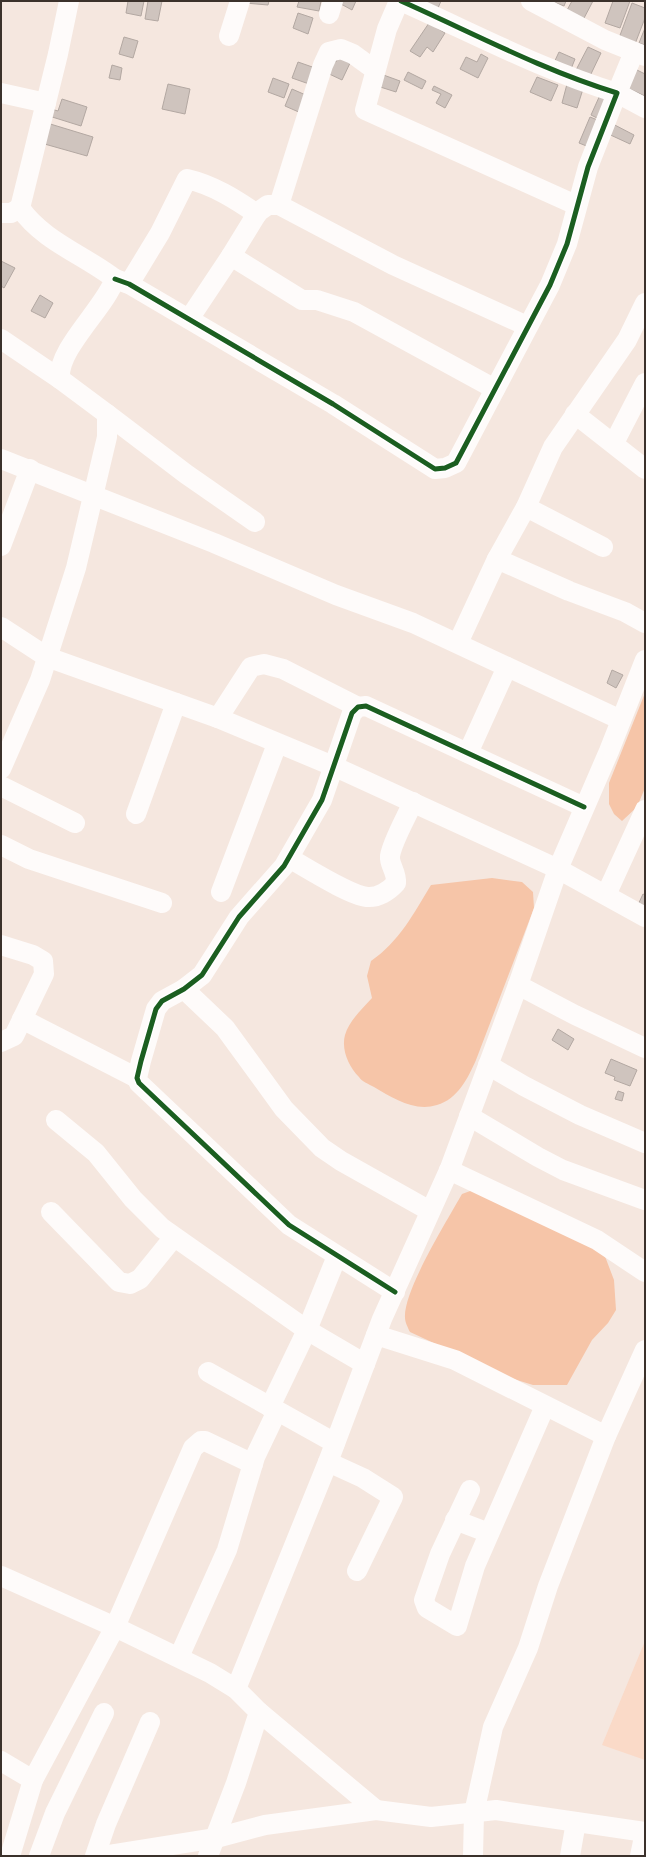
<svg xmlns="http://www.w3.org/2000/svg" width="646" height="1857" viewBox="0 0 646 1857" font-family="Cabin,sans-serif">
  <rect width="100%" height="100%" fill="#f5e7df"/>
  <!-- green -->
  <path fill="#fadac8" d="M645 1641V1760L602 1745Z"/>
  <!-- water -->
  <g fill="#f6c5a8">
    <path d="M645 693V788L637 807 622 821 614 814 609 804V783Z"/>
    <path d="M492 878 522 882 533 892 534 908 476 1060C468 1078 458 1099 437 1105 414 1112 393 1098 374 1087 369 1084 362 1082 359 1077 349 1067 341 1050 345 1035 349 1021 362 1009 372 998L367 976 371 961C399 942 414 913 431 885Z"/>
    <path d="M473 1190 603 1251 614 1280 616 1310 608 1323 592 1340 567 1385H533L507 1377 410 1332C408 1328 405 1322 405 1318 403 1291 448 1219 462 1194Z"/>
  </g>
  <!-- building -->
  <g fill="#cfc4be" stroke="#b3a8a2">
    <path d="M128 1H144L141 16 126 13Z"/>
    <path d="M148 1H162L158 21 145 19Z"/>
    <path d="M245 1H269L268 5 245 3Z"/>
    <path d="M299 1H321L319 11 297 7Z"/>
    <path d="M343 1H356L352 10 341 4Z"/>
    <path d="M423 1H441L438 8Z"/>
    <path d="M551 1H566L564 6Z"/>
    <path d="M572 1H593L583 20 566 12Z"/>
    <path d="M613 1H630L620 28 605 23Z"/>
    <path d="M632 3 645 8V18L635 44 619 38Z"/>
    <path d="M298 13 313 18 308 34 293 28Z"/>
    <path d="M429 23 445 33 433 52 427 47 420 57 410 51Z"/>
    <path d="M645 28V45L639 43Z"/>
    <path d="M124 37 138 41 133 58 119 54Z"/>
    <path d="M588 47 601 53 590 76 576 70Z"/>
    <path d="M559 52 575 59 569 74 552 67Z"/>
    <path d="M481 54 488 58 478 78 460 69 466 57 477 62Z"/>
    <path d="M339 56 351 61 342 80 325 72 331 59 336 62Z"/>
    <path d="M298 62 318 69 312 85 292 78Z"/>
    <path d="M112 65 122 68 120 80 109 78Z"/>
    <path d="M631 67 645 74V96L623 86Z"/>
    <path d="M408 72 426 81 422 89 404 80Z"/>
    <path d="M378 73 400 81 396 92 374 85Z"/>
    <path d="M537 77 558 85 551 101 530 92Z"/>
    <path d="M273 78 289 84 284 98 268 92Z"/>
    <path d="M168 84 190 89 185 114 162 109Z"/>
    <path d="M567 84 583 89 577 108 562 103Z"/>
    <path d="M434 86 452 95 445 108 436 103 441 94 432 90Z"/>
    <path d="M292 89 308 96 301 113 285 106Z"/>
    <path d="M600 95 611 99 601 120 591 115Z"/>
    <path d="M62 99 87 107 81 126 49 116 51 109 58 111Z"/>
    <path d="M590 117 600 121 589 147 579 143Z"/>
    <path d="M609 122 634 135 630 144 604 132Z"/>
    <path d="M47 123 93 137 87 156 41 143Z"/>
    <path d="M1 261 15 268 4 288 1 286Z"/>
    <path d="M40 295 53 303 45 318 31 311Z"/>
    <path d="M612 670 623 675 616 688 607 683Z"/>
    <path d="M643 894 645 895V911L637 907Z"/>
    <path d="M558 1029 574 1039 568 1050 552 1040Z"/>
    <path d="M611 1059 637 1070 630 1086 614 1080 615 1077 605 1073Z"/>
    <path d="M618 1091 624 1093 622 1101 615 1099Z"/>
  </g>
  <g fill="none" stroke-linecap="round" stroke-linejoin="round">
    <!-- minor -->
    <g stroke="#fefbfa" stroke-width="20">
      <path d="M399 1 387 29 365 110 576 205"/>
      <path d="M531 1 605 40 645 56"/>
      <path d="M329 14 333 1"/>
      <path d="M229 36 240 1"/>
      <path d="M634 52 617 93 645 108"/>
      <path d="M1 93 46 103"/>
      <path d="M279 205 323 65 329 52 341 49 353 54 375 70"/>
      <path d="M1 213H11L20 208"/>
      <path d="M231 256 258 212 268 205H279L393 265 527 326"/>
      <path d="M115 279 129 284 333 404 435 469 445 468 456 463 550 285 567 244 588 167 617 93C542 70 473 33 401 1"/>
      <path d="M129 284 160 233 187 179C213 185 235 199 257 214"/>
      <path d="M189 319 231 256 302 300H317L354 312 495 389"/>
      <path d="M1 339 60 379"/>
      <path d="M107 414 186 474 255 522"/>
      <path d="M575 414 645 469"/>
      <path d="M614 443 645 383"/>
      <path d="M1 459 214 543 336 595 413 623 621 720"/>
      <path d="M526 507 603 547"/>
      <path d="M1 546 30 469"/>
      <path d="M497 559 569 591 625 612 645 623"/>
      <path d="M1 627 47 657 218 718 333 766 558 869 609 751 645 660"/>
      <path d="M458 643 497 559 526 507 553 447 627 340 645 303"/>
      <path d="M218 718 251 667 264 664 283 669 358 707"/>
      <path d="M468 753 507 667"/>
      <path d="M1 769 40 680 76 568 107 437V414L60 379C57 349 104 309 115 279 84 255 43 241 20 208L58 54 69 1"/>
      <path d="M1 786 75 823"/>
      <path d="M136 814 176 703"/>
      <path d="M1 845 29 859 162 903"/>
      <path d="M289 858C307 868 349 895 367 897 378 898 389 891 396 883 397 872 389 865 390 856 392 842 407 816 413 802"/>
      <path d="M221 892 277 744"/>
      <path d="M606 895 645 810"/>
      <path d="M1 945 33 955 43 961 44 974 14 1036 1 1042"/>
      <path d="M518 985 575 1015 645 1048"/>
      <path d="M184 989 225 1028 284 1109 322 1148 341 1161 430 1211"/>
      <path d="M22 1019 137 1078"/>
      <path d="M488 1065 524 1086 580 1115 645 1143"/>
      <path d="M469 1116 538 1157 563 1170 645 1200"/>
      <path d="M56 1120 96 1153 133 1199 162 1228 307 1330 365 1364"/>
      <path d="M449 1170 597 1240 645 1272"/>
      <path d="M51 1212 119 1282 130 1284 140 1279 174 1237"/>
      <path d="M395 1292 289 1225 139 1083 137 1078 141 1061 156 1009 162 1001 184 989 202 975 239 917 284 866 322 800 352 713 358 707 366 706 584 807"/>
      <path d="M376 1335 455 1360 606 1436"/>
      <path d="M208 1372 335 1443"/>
      <path d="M270 1407 307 1330 337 1256"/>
      <path d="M328 1462 363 1478 393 1497 357 1571"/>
      <path d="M470 1490 440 1554 424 1600 427 1608 457 1626 475 1566 545 1406"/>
      <path d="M455 1520 489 1533"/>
      <path d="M1 1576 115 1627 210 1673 236 1689 259 1712 236 1783 208 1856"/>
      <path d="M179 1657 227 1550 255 1457 277 1411"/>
      <path d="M236 1689 328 1462 382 1319 450 1168 518 985 558 869 645 917"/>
      <path d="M259 1712 376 1810"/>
      <path d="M1 1761 33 1780"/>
      <path d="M10 1856 33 1780 115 1627 193 1448 201 1441H205L253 1464"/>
      <path d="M39 1856 55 1813 104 1713"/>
      <path d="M95 1856 106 1824 150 1722"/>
      <path d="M103 1856 216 1838 265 1825 376 1810 431 1817 496 1810 645 1832 640 1856"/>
      <path d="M473 1856 474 1813 493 1727 528 1648 548 1586 606 1436 645 1350"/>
      <path d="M570 1856 576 1822"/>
    </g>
    <defs>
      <g id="cycleway">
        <path d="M115 279 129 284 333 404 435 469 445 468 456 463 550 285 567 244 588 167 617 93C542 70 473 33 401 1"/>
        <path d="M395 1292 289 1225 139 1083 137 1078 141 1061 156 1009 162 1001 184 989 202 975 239 917 284 866 322 800 352 713 358 707 366 706 584 807"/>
      </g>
    </defs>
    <!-- cycleway casing -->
    <use href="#cycleway" stroke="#fff" stroke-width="8"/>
    <!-- cycleway -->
    <use href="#cycleway" stroke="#1b5e20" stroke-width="5"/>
  </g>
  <!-- border -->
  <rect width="646" height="1857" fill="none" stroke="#3b312b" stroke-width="4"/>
</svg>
